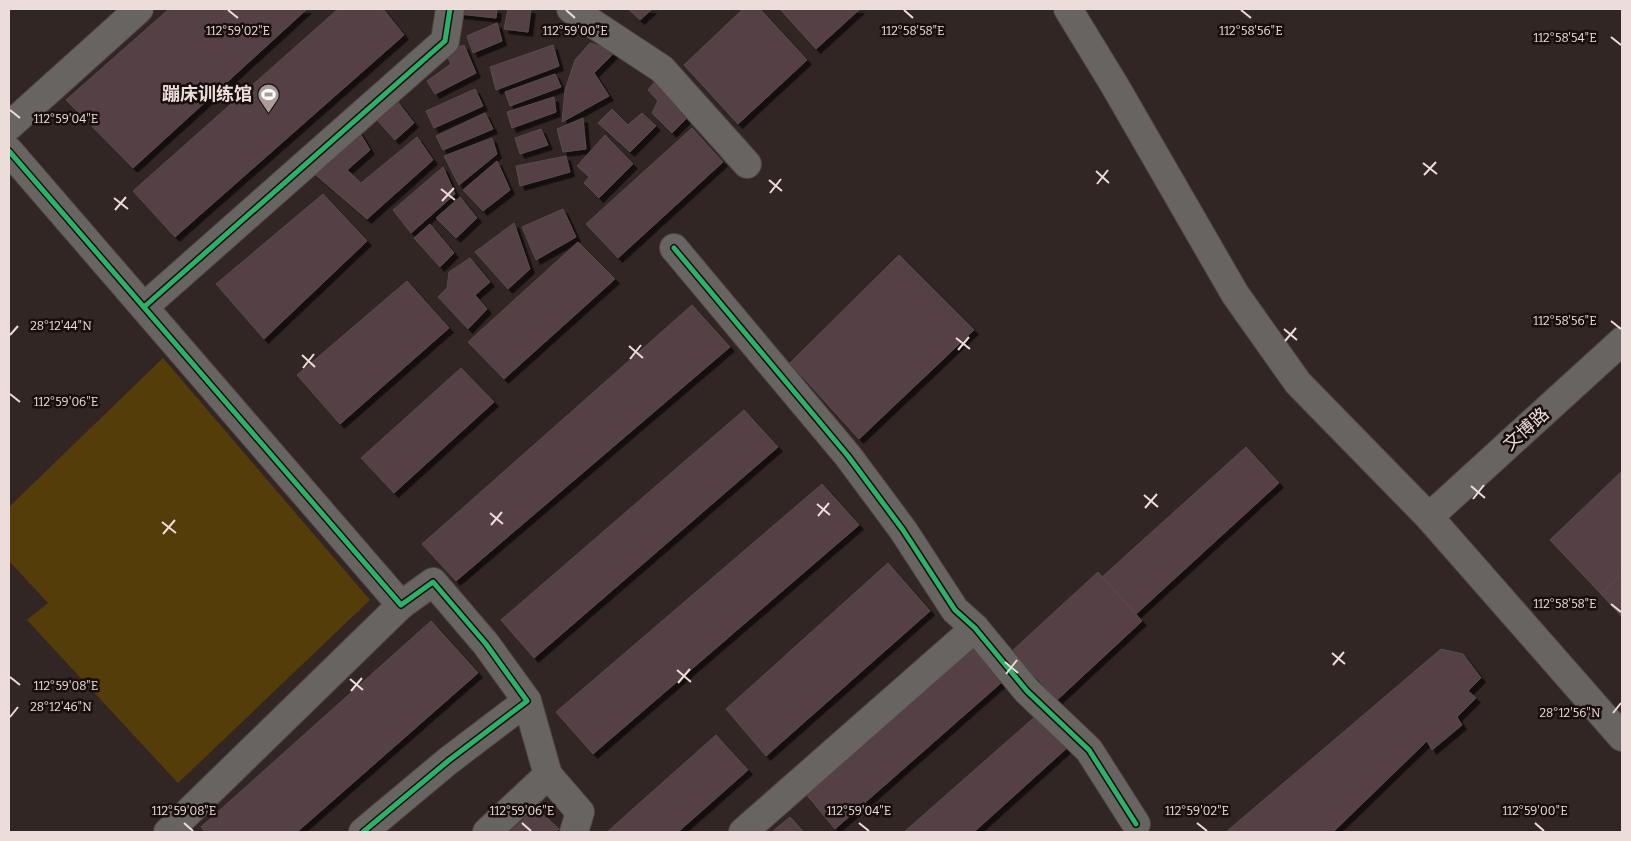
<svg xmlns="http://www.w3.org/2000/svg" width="1631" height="841" viewBox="0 0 1631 841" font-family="Bitter,'Noto Sans SC',serif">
  <defs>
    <filter id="shadow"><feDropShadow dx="4.5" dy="4.5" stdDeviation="0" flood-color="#0009"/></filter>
  </defs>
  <rect width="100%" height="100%" fill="#322624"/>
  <!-- green -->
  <path fill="#553d09" d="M163 358 370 600 178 783 27 620 48 603 9 561V507Z"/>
  <!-- building -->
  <g fill="#554045" stroke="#574d4d" filter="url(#shadow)">
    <path d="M169 9H307L133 168 66 100Z"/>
    <path d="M338 9H383L404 35 175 237 133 191Z"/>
    <path d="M460 9H497L496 18 459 14Z"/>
    <path d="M508 9H531L528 32 504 29Z"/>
    <path d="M628 9H652L640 20Z"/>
    <path d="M743 9H760L807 60 738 124 684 65Z"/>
    <path d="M780 9H860L816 49Z"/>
    <path d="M497 23 502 41 473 53 467 36Z"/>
    <path d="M590 43 616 51 594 73 609 96 562 122 565 90 575 60Z"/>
    <path d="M464 45 476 73 435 94 427 81 451 64 445 52Z"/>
    <path d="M553 45 559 66 496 90 490 67Z"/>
    <path d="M555 74 561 87 510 106 505 92Z"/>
    <path d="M656 80 691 114 672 133 652 113 658 101 648 90Z"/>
    <path d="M475 89 483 106 434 128 426 111Z"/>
    <path d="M554 97 556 112 512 128 507 112Z"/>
    <path d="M397 101 414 123 395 140 377 120Z"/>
    <path d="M612 109 628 125 642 113 656 126 630 152 598 123Z"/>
    <path d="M485 113 493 129 443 150 436 136Z"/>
    <path d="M583 118 586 149 563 152 557 129Z"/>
    <path d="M692 128 723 162 618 258 586 224Z"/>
    <path d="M541 129 548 145 520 154 515 138Z"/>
    <path d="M358 130 370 150 347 170 361 183 417 137 433 160 367 219 311 171Z"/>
    <path d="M605 135 633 164 599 198 584 183 589 177 577 166Z"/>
    <path d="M492 138 497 154 459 185 444 156Z"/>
    <path d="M566 156 570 172 520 186 516 166Z"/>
    <path d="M497 161 510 190 483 211 463 190Z"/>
    <path d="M443 167 455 194 411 233 393 210Z"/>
    <path d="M323 194 367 241 264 339 216 284Z"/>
    <path d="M460 197 477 218 456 238 436 218Z"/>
    <path d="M563 209 576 237 536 260 522 227Z"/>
    <path d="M514 223 530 269 508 289 475 252Z"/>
    <path d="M430 224 454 253 440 267 414 238Z"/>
    <path d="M578 242 615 279 504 379 468 342Z"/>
    <path d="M899 255 974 330 859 439 790 363Z"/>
    <path d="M470 258 490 282 475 295 487 309 468 329 438 297 447 288 449 272Z"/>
    <path d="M407 281 449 328 340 424 297 375Z"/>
    <path d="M692 305 730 347 456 581 422 544Z"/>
    <path d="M461 368 494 402 394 493 361 458Z"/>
    <path d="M744 410 778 447 534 658 501 620Z"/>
    <path d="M1246 447 1279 483 1136 614 1102 577Z"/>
    <path d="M1622 471V574L1601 594 1550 540Z"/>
    <path d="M822 484 859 525 593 754 556 712Z"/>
    <path d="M888 563 930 611 766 756 726 709Z"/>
    <path d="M1098 572 1142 621 1057 700 1012 651Z"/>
    <path d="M1622 574V617L1601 594Z"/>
    <path d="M431 621 478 673 297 832H205L201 827Z"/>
    <path d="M1441 649 1463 654 1481 678 1468 691 1476 698 1457 717 1462 725 1432 750 1427 741 1333 832H1226Z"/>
    <path d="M973 650 1002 682 835 829 806 794Z"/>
    <path d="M1037 715 1068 747 974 832H904Z"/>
    <path d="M716 735 748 770 678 832H607Z"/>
    <path d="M536 808 559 829 555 832H510Z"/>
    <path d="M790 817 804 832H772Z"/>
  </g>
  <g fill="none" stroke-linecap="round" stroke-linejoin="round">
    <defs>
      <g id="minor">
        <path d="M571 9 662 69 747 164"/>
        <path d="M1068 9 1115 86 1235 294 1298 383 1429 517 1622 737"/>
        <path d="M9 126 139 9"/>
        <path d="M9 151 401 605 433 582 486 644 527 701 448 761 363 832"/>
        <path d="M674 248 848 456 903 530 955 610 975 628 1027 691 1089 750 1136 824"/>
        <path d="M144 307 445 41 450 9"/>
        <path d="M1429 517 1622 341"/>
        <path d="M527 701 548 775"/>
        <path d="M168 832 401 605"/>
        <path d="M487 832 548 775 580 812 574 832"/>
        <path d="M743 832 975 628"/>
      </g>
    </defs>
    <!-- minor casing -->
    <use href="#minor" stroke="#4f4442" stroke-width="30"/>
    <!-- minor -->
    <use href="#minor" stroke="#686462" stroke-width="28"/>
    <defs>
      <g id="cycleway">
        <path d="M9 151 401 605 433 582 486 644 527 701 448 761 363 832"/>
        <path d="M674 248 848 456 903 530 955 610 975 628 1027 691 1089 750 1136 824"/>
        <path d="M144 307 445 41 450 9"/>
      </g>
    </defs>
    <!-- cycleway casing -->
    <use href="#cycleway" stroke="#180e0c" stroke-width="8"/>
    <!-- cycleway -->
    <use href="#cycleway" stroke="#2db169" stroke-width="5"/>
  </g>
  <!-- ticks -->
  <path fill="none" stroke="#ecdcda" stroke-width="2" d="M228 10 238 18M566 10 575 18M904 10 913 18M1241 10 1251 18M1611 37 1621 45M10 110 20 118M1423 163 1437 174M1096 171 1109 183M1424 175 1436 162M769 180 782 191M1097 184 1108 170M441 189 455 200M770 193 781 179M114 198 128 209M442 201 454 188M115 210 126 197M1611 321 1621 329M1284 329 1297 340M10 335 18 326M956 338 970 349M1285 341 1296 328M629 346 643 358M958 350 969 337M302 355 315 367M630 359 641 345M303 368 314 354M10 394 20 402M1471 486 1485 498M1144 495 1158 507M1473 499 1484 485M817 504 830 515M1145 508 1157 494M490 513 503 524M818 516 829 503M162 522 176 533M491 525 502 512M163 534 175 520M1611 604 1621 612M1332 653 1345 664M1005 662 1018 673M1333 665 1344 652M677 670 691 682M1006 674 1017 660M10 677 20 685M350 679 363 690M678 683 690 669M351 691 362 678M1613 713 1621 703M10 717 18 707M184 823 193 831M522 823 531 831M859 823 869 831M1197 823 1207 831M1535 823 1544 831"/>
  <!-- icons -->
  <defs>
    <symbol id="stadium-pin" viewBox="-11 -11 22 30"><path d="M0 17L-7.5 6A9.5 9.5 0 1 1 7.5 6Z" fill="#ab9c9a" stroke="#180e0c"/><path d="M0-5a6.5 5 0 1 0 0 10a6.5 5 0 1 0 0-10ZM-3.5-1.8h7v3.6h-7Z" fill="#fff"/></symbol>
  </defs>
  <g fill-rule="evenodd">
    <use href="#stadium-pin" x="256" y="82" width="25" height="34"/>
  </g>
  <g text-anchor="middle" stroke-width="5" stroke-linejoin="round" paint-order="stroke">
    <!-- poi labels -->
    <g font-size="18" font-weight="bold" fill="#ecdcda" stroke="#180e0c" text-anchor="end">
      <text x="252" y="100">蹦床训练馆</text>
    </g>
    <!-- street labels -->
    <g font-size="18" fill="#ecdcda" stroke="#180e0c">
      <text transform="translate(1526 429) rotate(-42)" y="6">文博路</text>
    </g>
  </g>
  <g font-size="12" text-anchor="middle" fill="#ecdcda" stroke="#180e0c" stroke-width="5" stroke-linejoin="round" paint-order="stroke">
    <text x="575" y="35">112°59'00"E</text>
    <text x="913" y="35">112°58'58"E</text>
    <text x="238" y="35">112°59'02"E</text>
    <text x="1251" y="35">112°58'56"E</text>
    <text x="1565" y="42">112°58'54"E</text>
    <text x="66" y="123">112°59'04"E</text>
    <text x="1565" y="325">112°58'56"E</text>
    <text x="61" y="330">28°12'44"N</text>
    <text x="66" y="406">112°59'06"E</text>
    <text x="1565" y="608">112°58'58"E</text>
    <text x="66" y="690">112°59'08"E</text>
    <text x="61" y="711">28°12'46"N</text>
    <text x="1570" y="717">28°12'56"N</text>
    <text x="184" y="815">112°59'08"E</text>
    <text x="522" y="815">112°59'06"E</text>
    <text x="859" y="815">112°59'04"E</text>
    <text x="1197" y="815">112°59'02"E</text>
    <text x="1535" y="815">112°59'00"E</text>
  </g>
  <!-- border -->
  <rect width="1631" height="841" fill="none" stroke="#ecdcda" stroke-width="20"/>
</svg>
